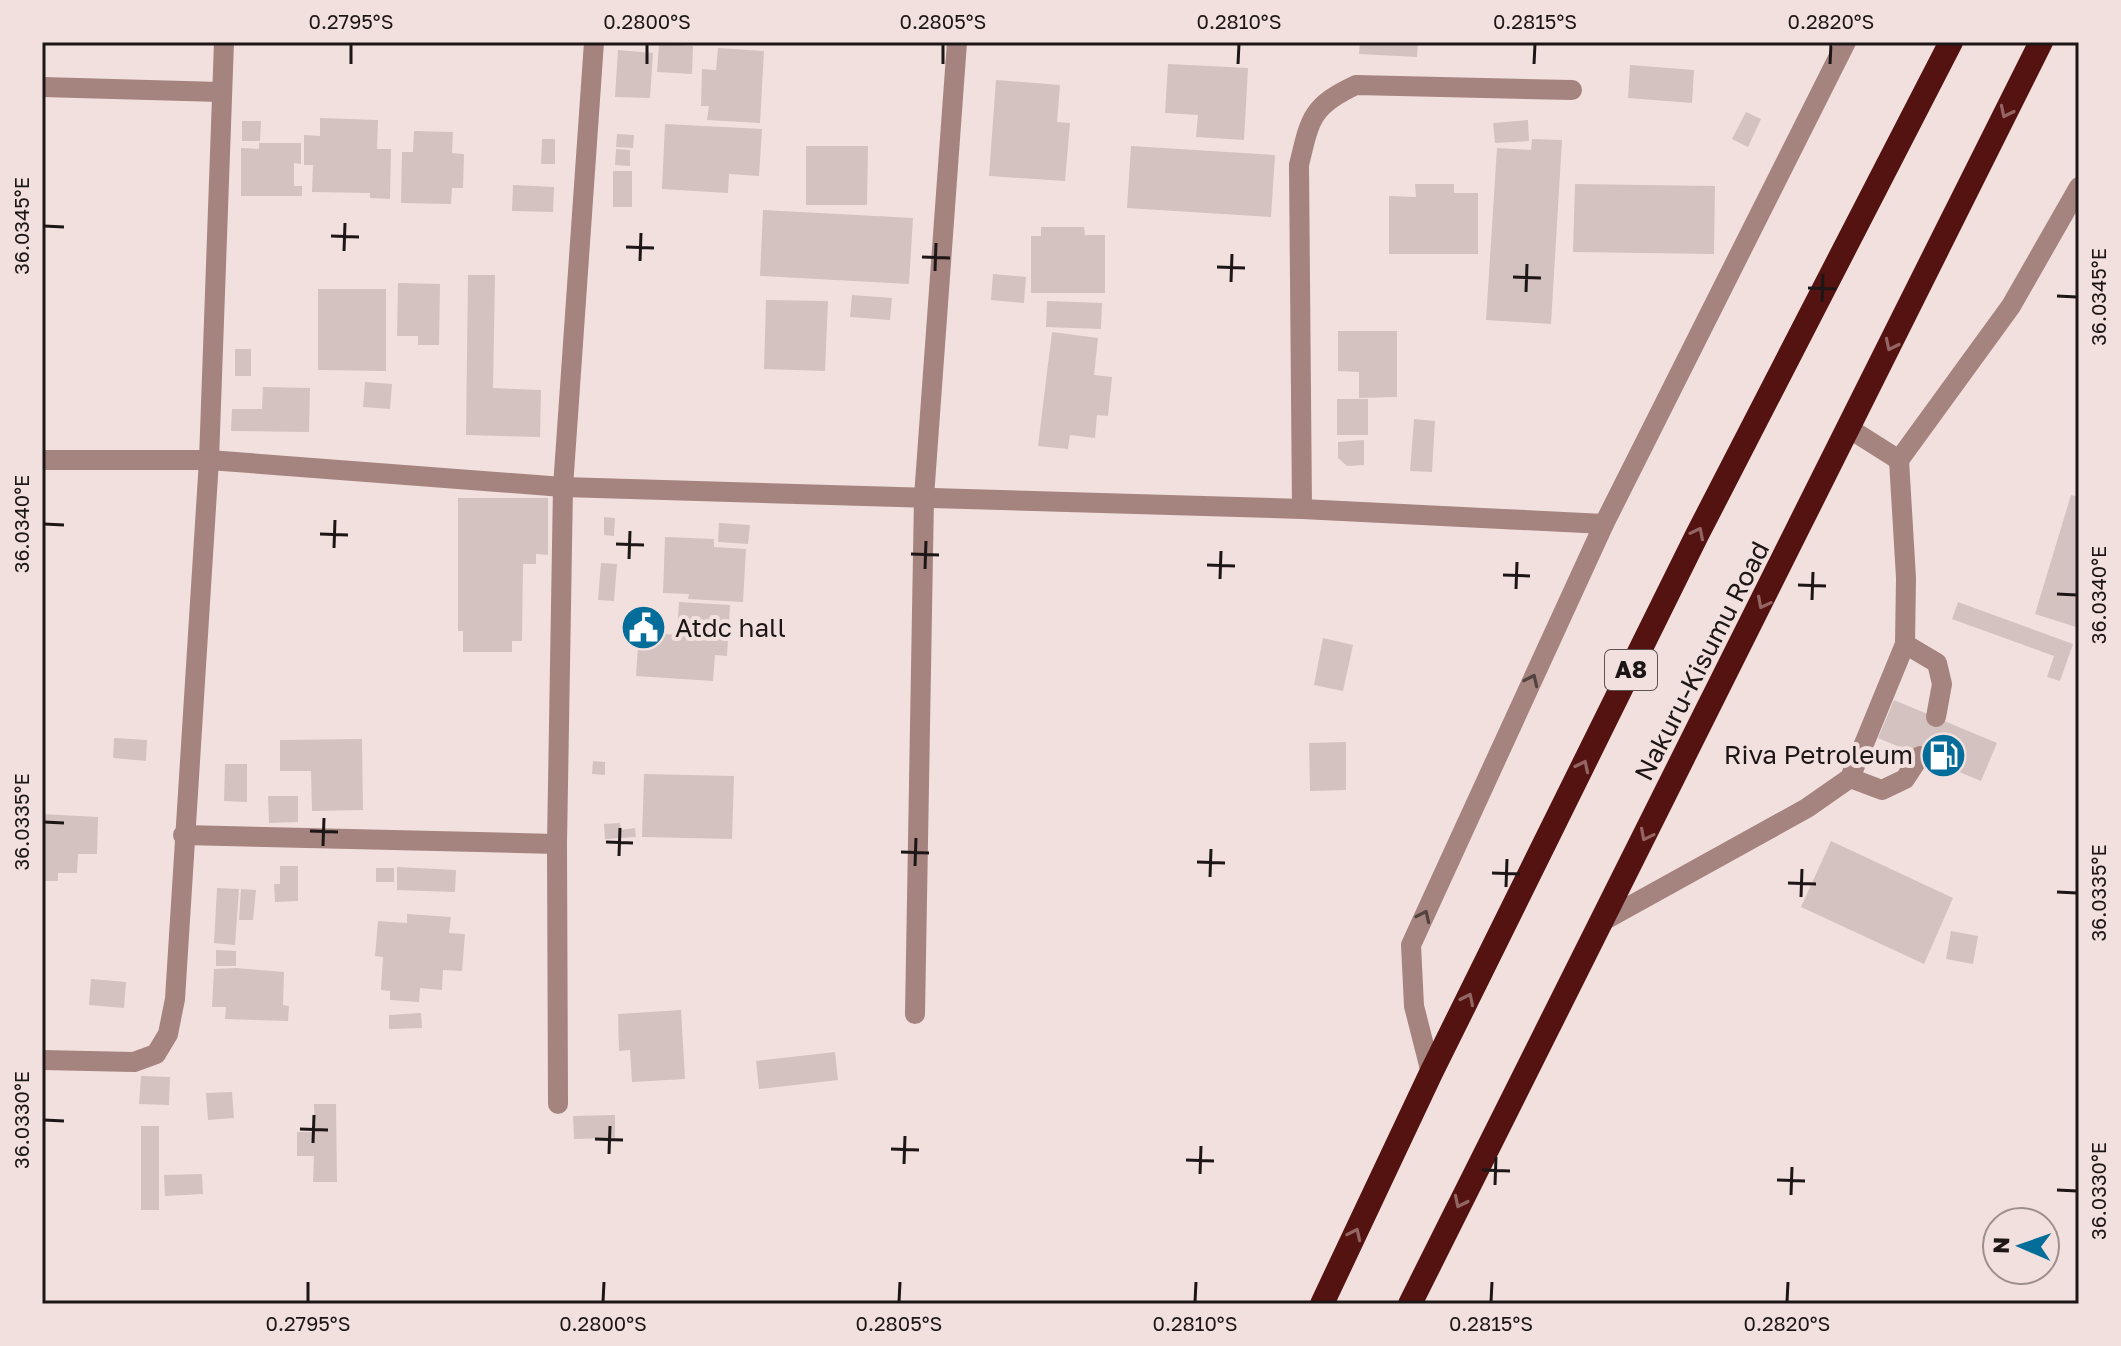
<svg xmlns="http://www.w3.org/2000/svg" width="2121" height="1346" viewBox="0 0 2121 1346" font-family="'Golos Text',sans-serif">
  <rect width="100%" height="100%" fill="#f2e0de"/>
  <!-- building -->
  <g fill="#d3c2c0">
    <path d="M1360 42H1418L1417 57 1359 54Z"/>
    <path d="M659 44 693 46 692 74 657 72Z"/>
    <path d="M718 48 764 51 760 123 707 120 709 106H701L702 69 716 70Z"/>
    <path d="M618 50 653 53 650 98 615 97Z"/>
    <path d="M1168 64 1248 68 1244 140 1196 137 1198 115 1165 113Z"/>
    <path d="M1630 65 1694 70 1692 103 1628 98Z"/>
    <path d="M996 80 1060 85 1057 122 1070 123 1065 181 989 176Z"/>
    <path d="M1746 112 1761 119 1748 147 1732 139Z"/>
    <path d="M320 118 378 120 377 149H391L390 199 370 198V193L312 192 313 165H304V135L320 136Z"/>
    <path d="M1528 120 1529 141 1495 143 1493 123Z"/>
    <path d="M242 121H261L260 141H242Z"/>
    <path d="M665 124 762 129 759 176 729 174 728 193 662 189Z"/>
    <path d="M414 131 453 132 452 153 464 154 463 188H452L451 204 401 203 402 152H413Z"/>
    <path d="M617 134 634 135 633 148 616 147Z"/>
    <path d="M542 139H555V164H541Z"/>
    <path d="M1532 139 1562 140 1551 324 1486 320 1497 148 1531 150Z"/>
    <path d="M259 143H301V164L294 163V186H302V196H241V148L259 149Z"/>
    <path d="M806 146H868L867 205H806Z"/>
    <path d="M1131 146 1275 155 1271 217 1127 208Z"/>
    <path d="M616 149 630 150V166L615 165Z"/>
    <rect x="613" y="171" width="19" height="36"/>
    <path d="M1415 184H1454V193H1478V254H1389V196L1416 197Z"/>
    <path d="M1575 184 1715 186 1714 254 1573 252Z"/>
    <path d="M513 185 554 187 553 212 512 211Z"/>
    <path d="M763 210 913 218 909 284 760 276Z"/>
    <path d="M1041 227H1084L1085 235H1105V293H1031V236H1041Z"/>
    <path d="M993 274 1026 277 1024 303 991 300Z"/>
    <path d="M468 275H495L493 388 541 390 540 437 466 435Z"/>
    <path d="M398 283 440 284 439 345H418V336H397Z"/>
    <path d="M318 289H386V371L318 370Z"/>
    <path d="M852 295 892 298 890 320 850 317Z"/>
    <path d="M766 300 828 301 825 371 764 369Z"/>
    <path d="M1047 301 1102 303 1101 329 1046 327Z"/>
    <path d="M1338 331H1397V397L1359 398V372L1338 371Z"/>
    <path d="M1052 332 1098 338 1094 375 1112 377 1108 416 1097 415 1095 438 1070 435 1068 449 1038 446Z"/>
    <rect x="235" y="349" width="16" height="27"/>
    <path d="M365 382 392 384 390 409 363 407Z"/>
    <path d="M263 387 310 388 309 432 231 431 232 409H262Z"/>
    <rect x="1337" y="399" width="31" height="36"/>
    <path d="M1414 419 1435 421 1432 472 1410 471Z"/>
    <path d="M1364 440V465L1347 466 1338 458V442Z"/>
    <path d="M2071 495 2079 497V628L2035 614Z"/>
    <path d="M458 498H548V555L536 554V564H523L522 641H512V652H463V631H458Z"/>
    <path d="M604 517 615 518 614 536 604 535Z"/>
    <path d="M719 523 750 525 748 544 718 542Z"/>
    <path d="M665 537 714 539V547L746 549 743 602 688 599 689 594 663 593Z"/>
    <path d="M601 563 617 564 614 601 598 600Z"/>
    <path d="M679 602 730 605 727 656 715 655 713 681 636 676 639 632 677 635Z"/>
    <path d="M1958 602 2073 644 2060 681 2047 677 2054 656 1952 619Z"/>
    <path d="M1323 638 1353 645 1343 691 1314 685Z"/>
    <path d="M1894 700 1997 743 1981 781 1878 738Z"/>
    <path d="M114 738 147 740 146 761 113 758Z"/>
    <path d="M362 739 363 810 312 811 311 771H280V740Z"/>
    <path d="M1346 742V790L1310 791 1309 743Z"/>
    <path d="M593 761 605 762V775L592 774Z"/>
    <path d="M225 764H247V802L224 801Z"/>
    <path d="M644 774 734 776 732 839 642 837Z"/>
    <path d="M268 796H298V822L269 823Z"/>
    <path d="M42 814 98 817 97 854H78L77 873H58V881H42Z"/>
    <path d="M620 823 621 830 635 828 636 837 605 839 604 824Z"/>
    <path d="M1831 841 1953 898 1924 964 1801 907Z"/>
    <path d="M280 866H298V901L275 902 274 884H280Z"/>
    <path d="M397 867 456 870 455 892 397 890Z"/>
    <rect x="376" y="868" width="18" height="14"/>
    <path d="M217 888 239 889 235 945 214 943Z"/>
    <path d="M241 889 256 890 253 920H239Z"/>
    <path d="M407 914 451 917 449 933 465 934 462 971 443 970 442 990 420 988 419 1002 390 1000V991L381 990 383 957 375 956 378 921 407 923Z"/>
    <path d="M1951 931 1978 936 1973 964 1946 959Z"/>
    <path d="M216 950 236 951V966H216Z"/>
    <path d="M236 968 284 972 283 1005 289 1006 288 1021 225 1019 226 1007H212L214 969Z"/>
    <path d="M91 979 126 982 124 1008 89 1005Z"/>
    <path d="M681 1010 685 1079 632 1082 630 1050 619 1051 618 1014Z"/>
    <path d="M421 1013 422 1028 389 1029V1015Z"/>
    <path d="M835 1052 838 1080 759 1089 756 1061Z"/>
    <path d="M141 1076 170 1077 169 1105 139 1104Z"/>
    <path d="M232 1092 234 1118 208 1120 206 1093Z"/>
    <path d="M314 1104H336L337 1182H313L314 1156H297V1132H315Z"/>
    <path d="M615 1115V1138L574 1139 573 1116Z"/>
    <rect x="141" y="1126" width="18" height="84"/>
    <path d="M202 1174 203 1194 165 1196 164 1175Z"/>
  </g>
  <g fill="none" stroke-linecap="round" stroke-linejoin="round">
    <!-- lane -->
    <g stroke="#a5837f" stroke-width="20">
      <path d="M1850 429 1899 460 2011 306 2079 187"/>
      <path d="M1905 644 1937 663 1942 684 1936 717"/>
      <path d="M1850 778 1882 790 1905 779 1920 756"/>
      <path d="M1603 921 1807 808 1850 778 1905 644 1906 578 1899 460"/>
    </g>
    <!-- street -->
    <g stroke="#a5837f" stroke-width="20">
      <path d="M42 87 220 92"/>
      <path d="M42 460H209L563 487 1302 509 1604 524"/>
      <path d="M1302 509 1299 165C1310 119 1311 106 1356 85L1572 90"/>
      <path d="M183 835 557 844"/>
      <path d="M915 1014 924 497 957 42"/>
      <path d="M42 1060 134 1062 156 1054 168 1034 175 999 209 460 224 42"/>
      <path d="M1431 1073 1414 1006 1411 945 1604 524 1846 42"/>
      <path d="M558 1104 557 844 563 487 594 42"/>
    </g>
    <!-- highway -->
    <g stroke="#541311" stroke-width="24">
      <path d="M1322 1304 1431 1073 1697 535 1951 42"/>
      <path d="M1410 1304 2041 42"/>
    </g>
  </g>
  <!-- one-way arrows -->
  <defs><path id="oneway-chevron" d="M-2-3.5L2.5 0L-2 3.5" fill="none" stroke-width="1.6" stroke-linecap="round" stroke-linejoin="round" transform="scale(2)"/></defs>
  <g stroke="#936563">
    <use href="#oneway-chevron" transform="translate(2006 112) rotate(116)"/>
    <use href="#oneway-chevron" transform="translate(1891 345) rotate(116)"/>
    <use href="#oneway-chevron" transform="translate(1698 533) rotate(-63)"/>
    <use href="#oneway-chevron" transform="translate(1763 603) rotate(117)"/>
    <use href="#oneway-chevron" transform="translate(1583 766) rotate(-64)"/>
    <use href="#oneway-chevron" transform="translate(1646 835) rotate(117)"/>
    <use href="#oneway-chevron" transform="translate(1468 999) rotate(-64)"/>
    <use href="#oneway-chevron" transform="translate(1460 1202) rotate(116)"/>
    <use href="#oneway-chevron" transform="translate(1355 1234) rotate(-65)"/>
  </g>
  <g stroke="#534240">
    <use href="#oneway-chevron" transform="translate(1532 680) rotate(-65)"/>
    <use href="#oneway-chevron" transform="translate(1424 916) rotate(-65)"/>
  </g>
  <!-- ticks -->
  <path fill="none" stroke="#1c1616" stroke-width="3" d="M351 64V44M647 64V44M943 64V44M1238 64 1239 44M1534 64 1535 44M1830 64 1831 44M44 226 64 227M331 236 359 237M626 247 654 248M344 251 345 223M922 257 950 258M640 261 641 233M1217 267 1245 268M935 271 936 243M1513 277 1541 278M1231 282 1232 254M1808 288 1836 289M1526 292 1527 264M2057 296 2077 297M1822 302 1823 274M44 524 64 525M320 534 348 535M616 544 644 545M334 548 335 520M911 554 939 555M629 559 630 531M1207 565 1235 566M925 569 926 541M1503 575 1530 576M1220 579 1221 551M1798 585 1826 586M1516 589 1517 562M2057 594 2077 595M1812 600 1813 572M44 822 64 823M310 831 338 832M606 842 633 843M323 846 324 818M901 852 929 853M619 856 620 828M1197 862 1225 863M915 866 916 838M1492 873 1520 874M1210 877 1211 849M1788 883 1816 884M1506 887 1507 859M2057 892 2077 893M1801 897 1802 869M44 1120 64 1121M300 1129 328 1130M595 1139 623 1140M313 1143 314 1115M891 1149 919 1150M609 1154 610 1126M1186 1160 1214 1161M904 1164 905 1136M1482 1170 1510 1171M1200 1174 1201 1146M1777 1180 1805 1181M1495 1185 1496 1157M2057 1190 2077 1191M1791 1195 1792 1167M308 1302V1282M603 1302 604 1282M899 1302 900 1282M1195 1302 1196 1282M1491 1302 1492 1282M1787 1302 1788 1282"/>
  <!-- icons -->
  <defs>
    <symbol id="civic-disc" viewBox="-11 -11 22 22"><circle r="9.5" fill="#056d9a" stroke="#f2e0de"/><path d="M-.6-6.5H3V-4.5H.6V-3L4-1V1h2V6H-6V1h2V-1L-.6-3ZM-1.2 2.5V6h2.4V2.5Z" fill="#fff"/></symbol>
    <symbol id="fuel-disc" viewBox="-11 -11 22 22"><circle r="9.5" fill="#056d9a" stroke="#f2e0de"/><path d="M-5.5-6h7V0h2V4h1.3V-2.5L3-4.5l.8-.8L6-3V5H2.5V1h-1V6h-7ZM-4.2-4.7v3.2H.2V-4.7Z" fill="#fff"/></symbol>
  </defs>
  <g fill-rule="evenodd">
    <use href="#civic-disc" x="618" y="602" width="51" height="51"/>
    <use href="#fuel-disc" x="1918" y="730" width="51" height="51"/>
  </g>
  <g text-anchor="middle" stroke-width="8" stroke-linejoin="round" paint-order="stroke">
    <!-- shield labels -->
    <rect fill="#f2e0de" stroke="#5c5352" stroke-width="2" x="1605" y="650" width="52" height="40" rx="6"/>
    <g font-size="24" font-weight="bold" fill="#1c1616">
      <text x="1631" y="678">A8</text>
    </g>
    <!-- poi labels -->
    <g font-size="26" fill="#1c1616" stroke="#f2e0de" text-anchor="start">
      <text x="675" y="637">Atdc hall</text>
      <text x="1913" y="764" text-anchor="end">Riva Petroleum</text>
    </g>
    <!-- street labels -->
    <g font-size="26" fill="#1c1616" stroke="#f2e0de">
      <text transform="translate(1702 661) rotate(-63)" y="9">Nakuru-Kisumu Road</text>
    </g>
  </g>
  <!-- border -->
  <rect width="2121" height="1346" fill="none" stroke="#f2e0de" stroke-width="88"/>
  <!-- north arrow -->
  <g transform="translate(2021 1246) rotate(272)"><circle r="38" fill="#f2e0de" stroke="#9c8f8e" stroke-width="2"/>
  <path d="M0-6L14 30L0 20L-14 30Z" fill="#056d9a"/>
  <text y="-12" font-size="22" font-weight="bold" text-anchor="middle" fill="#1c1616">N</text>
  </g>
  <rect x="44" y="44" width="2033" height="1258" fill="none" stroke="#1c1616" stroke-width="3"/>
  <g font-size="20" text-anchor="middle" fill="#1c1616">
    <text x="351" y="29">0.2795°S</text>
    <text x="647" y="29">0.2800°S</text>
    <text x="943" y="29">0.2805°S</text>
    <text x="1239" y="29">0.2810°S</text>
    <text x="1535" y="29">0.2815°S</text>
    <text x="1831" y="29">0.2820°S</text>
    <text transform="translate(22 226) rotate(-90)" y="7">36.0345°E</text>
    <text transform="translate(2099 297) rotate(-90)" y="7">36.0345°E</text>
    <text transform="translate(22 524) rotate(-90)" y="7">36.0340°E</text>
    <text transform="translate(2099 595) rotate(-90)" y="7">36.0340°E</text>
    <text transform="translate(22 822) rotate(-90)" y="7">36.0335°E</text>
    <text transform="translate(2099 893) rotate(-90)" y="7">36.0335°E</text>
    <text transform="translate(22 1120) rotate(-90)" y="7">36.0330°E</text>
    <text transform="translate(2099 1191) rotate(-90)" y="7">36.0330°E</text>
    <text x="308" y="1331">0.2795°S</text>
    <text x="603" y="1331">0.2800°S</text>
    <text x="899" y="1331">0.2805°S</text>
    <text x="1195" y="1331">0.2810°S</text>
    <text x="1491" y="1331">0.2815°S</text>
    <text x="1787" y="1331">0.2820°S</text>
  </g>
</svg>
